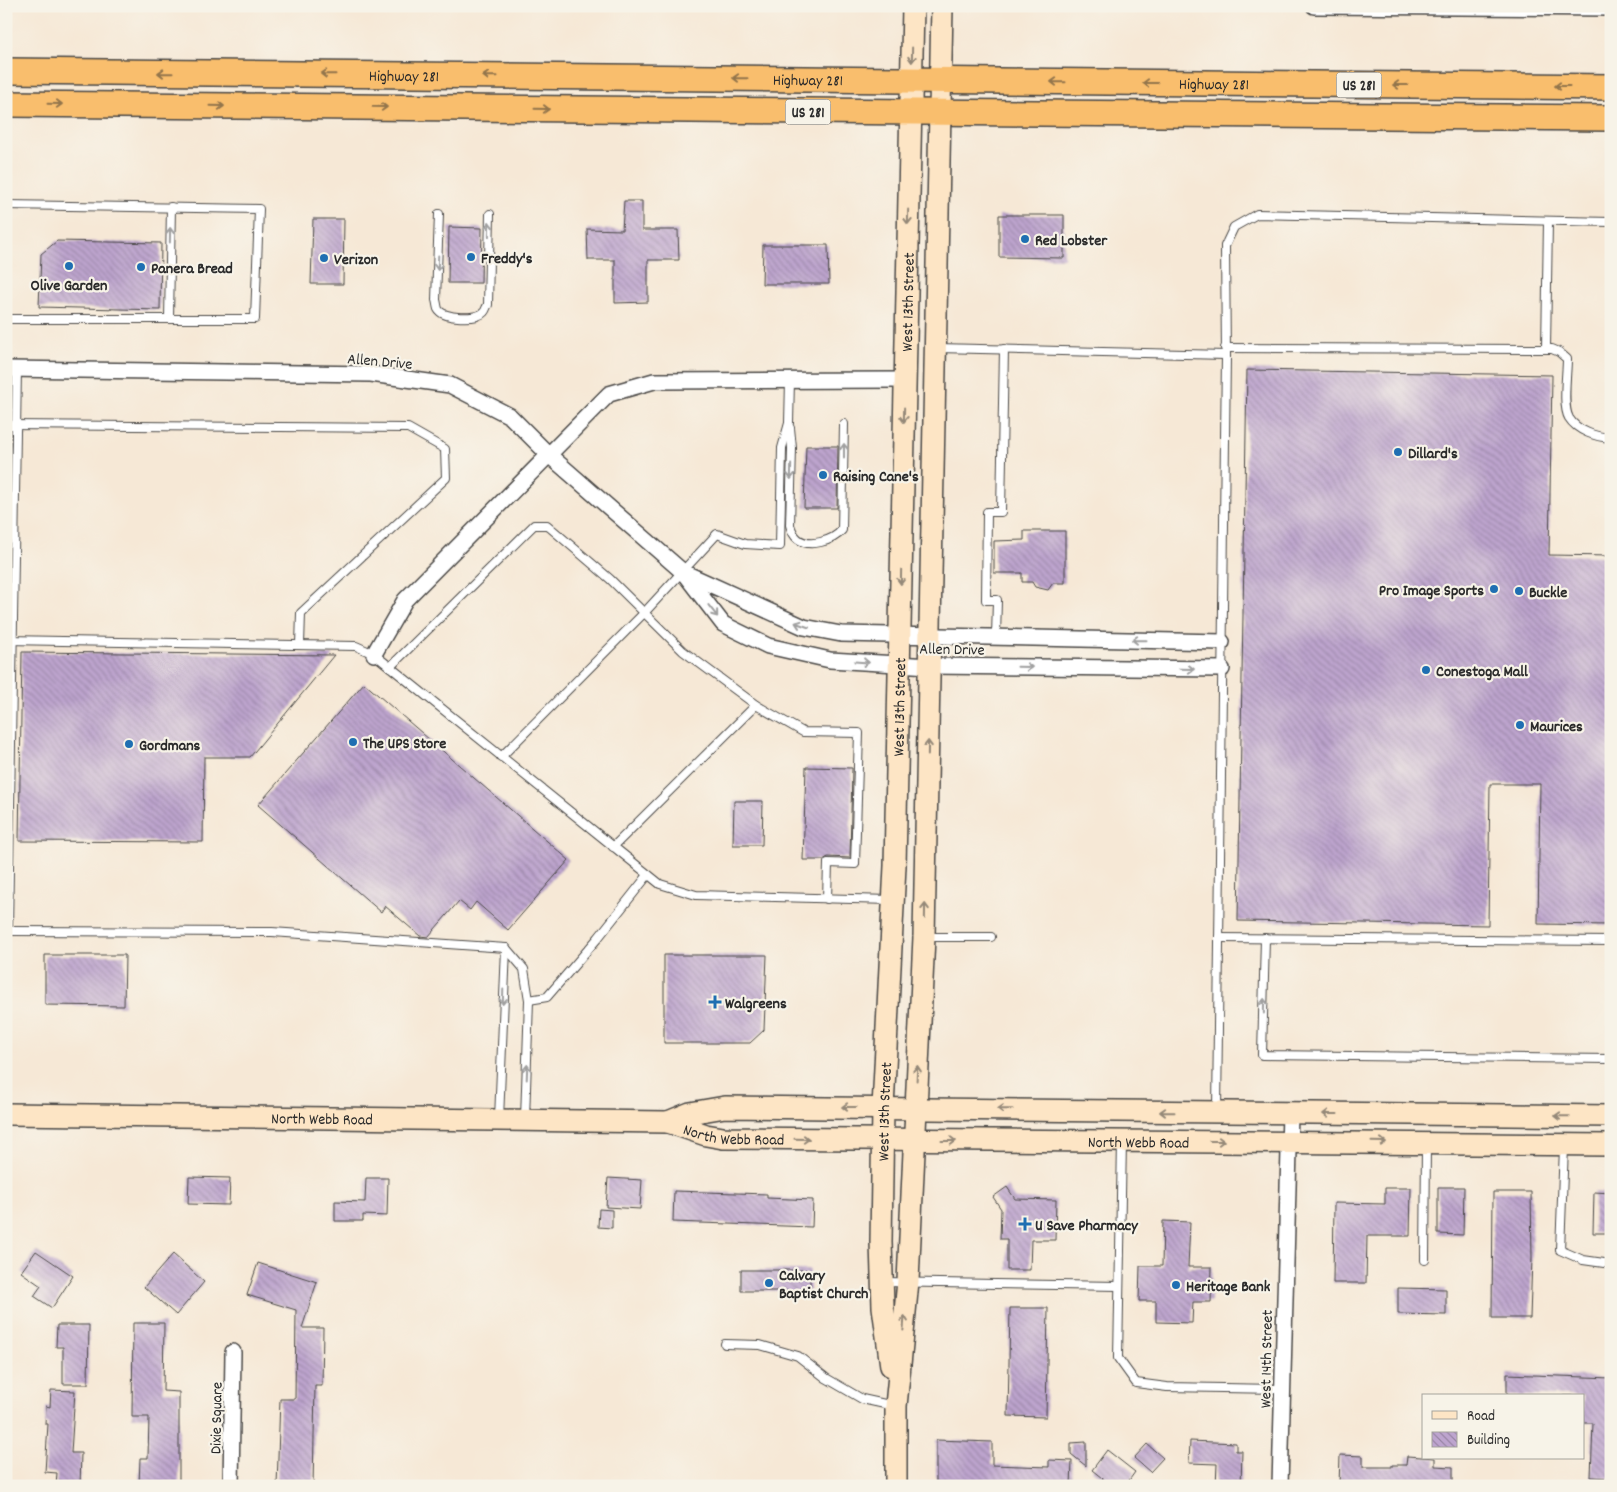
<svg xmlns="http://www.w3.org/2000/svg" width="1617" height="1492" viewBox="0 0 1617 1492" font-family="Dekko,sans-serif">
  <defs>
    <pattern id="building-back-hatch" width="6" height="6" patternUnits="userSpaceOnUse" patternTransform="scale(1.25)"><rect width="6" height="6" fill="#bda4ce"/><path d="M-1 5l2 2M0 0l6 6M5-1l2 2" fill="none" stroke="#9a86a7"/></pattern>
  </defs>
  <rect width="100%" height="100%" fill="#f7f3e8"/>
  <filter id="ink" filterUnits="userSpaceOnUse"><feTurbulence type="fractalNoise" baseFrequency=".02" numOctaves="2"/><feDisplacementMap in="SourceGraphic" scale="10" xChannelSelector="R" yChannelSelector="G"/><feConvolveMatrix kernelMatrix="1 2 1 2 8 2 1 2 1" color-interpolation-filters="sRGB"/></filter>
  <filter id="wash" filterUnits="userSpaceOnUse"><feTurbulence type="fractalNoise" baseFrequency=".0096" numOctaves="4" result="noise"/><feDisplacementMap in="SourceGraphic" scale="20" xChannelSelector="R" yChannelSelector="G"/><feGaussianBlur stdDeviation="1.12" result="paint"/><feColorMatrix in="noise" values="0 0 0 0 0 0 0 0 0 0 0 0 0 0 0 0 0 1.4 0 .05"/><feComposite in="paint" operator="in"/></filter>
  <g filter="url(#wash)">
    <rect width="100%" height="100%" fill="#f6e8d6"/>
    <g id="blocks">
      <!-- building -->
      <g fill="url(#building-back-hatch)">
        <path d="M624 201H642V230H678L679 260H648V302L615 303V260H588L587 229 622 230Z"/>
        <path d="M999 215H1064V258L999 257Z"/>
        <path d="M313 219H344L343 284H311Z"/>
        <path d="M449 227 482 228 481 283H448Z"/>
        <path d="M57 241 161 243 160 310 39 307 41 254Z"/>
        <path d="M763 245H828L829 284H762Z"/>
        <path d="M1247 370 1552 375 1549 555 1611 556V925L1538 924 1540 784H1490L1488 925 1238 921Z"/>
        <path d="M806 446H838L837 508H804Z"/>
        <path d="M1024 531H1065V583H1053L1048 590 1035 587 1032 582H1022V573H994V541L1024 540Z"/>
        <path d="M22 652 334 655 250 757H204L203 842 19 841Z"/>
        <path d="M364 683 569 860 508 930 476 902 470 910 459 901 428 937 420 936 385 906 381 912 258 805Z"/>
        <path d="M806 767 852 768 850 858 828 857 823 860H803Z"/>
        <path d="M734 801H763L762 845H733Z"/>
        <path d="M45 955H125L124 1006 45 1005Z"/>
        <path d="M664 955H767L764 1030 750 1043H664Z"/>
        <path d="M189 1177 230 1178 229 1205 188 1204Z"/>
        <path d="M366 1178H388L387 1216 363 1215V1221H335V1201L365 1202Z"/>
        <path d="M608 1178 642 1180 640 1209 606 1207Z"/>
        <path d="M1007 1187 1015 1199 1056 1200 1055 1240H1031L1030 1270H1007V1239H1000L1001 1209 993 1197Z"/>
        <path d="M1438 1187H1464L1463 1235 1438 1234Z"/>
        <path d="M1385 1188H1411L1410 1236H1367L1366 1283H1333L1334 1203 1385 1204Z"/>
        <path d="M674 1191 767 1194V1198L813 1200 812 1227 673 1222Z"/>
        <path d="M1493 1192H1531L1532 1258 1530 1318H1492Z"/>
        <path d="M1594 1192 1611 1193V1233H1593Z"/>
        <path d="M599 1209 612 1210V1228L598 1227Z"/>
        <path d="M1163 1221 1190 1222 1188 1267H1212L1211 1302H1193L1192 1323 1156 1322V1301H1139L1140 1266H1162Z"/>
        <path d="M36 1251 73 1276 52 1308 34 1296 41 1286 21 1272Z"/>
        <path d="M173 1254 204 1282 176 1315 144 1287Z"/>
        <path d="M258 1263 317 1282 302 1328H323L322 1386H315L313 1486H277L280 1399H295L296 1310 247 1295Z"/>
        <path d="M741 1270H810V1291H804V1295H791V1291H741Z"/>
        <path d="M1398 1288 1446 1289V1315L1398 1314Z"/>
        <path d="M1010 1308H1048L1046 1417 1008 1416Z"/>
        <path d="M133 1323H164L163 1391 179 1392V1482H165V1486H139L140 1458H148L149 1417H132Z"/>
        <path d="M57 1325H89L88 1384H63V1347H56Z"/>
        <path d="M1507 1374 1611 1378V1478L1591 1477 1593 1423H1583V1396H1507Z"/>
        <path d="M51 1390 75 1391 71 1453H81L80 1486H56L57 1473 45 1472 48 1424H45L46 1406 50 1407Z"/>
        <path d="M936 1440 992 1442V1465L1049 1467V1460L1072 1461 1071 1486H936Z"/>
        <path d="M1190 1441 1236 1443V1451H1242L1241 1486H1216L1217 1464 1189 1463Z"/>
        <path d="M1086 1442V1466L1071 1454V1443Z"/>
        <path d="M1147 1444 1163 1458 1150 1472 1134 1458Z"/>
        <path d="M1107 1450 1135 1472 1125 1486H1112L1092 1470Z"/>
        <path d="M1340 1455 1363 1456V1467H1392V1465H1406L1407 1456 1435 1458V1466L1453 1467V1486H1339Z"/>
      </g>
    </g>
  </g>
  <g filter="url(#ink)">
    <use href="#blocks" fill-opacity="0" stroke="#494745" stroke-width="1"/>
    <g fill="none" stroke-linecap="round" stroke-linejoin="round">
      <defs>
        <g id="service">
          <path d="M6 205 259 209 255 319H6"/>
          <path d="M439 214 436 300C437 303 437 306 438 309 443 319 477 320 484 312 486 310 486 307 488 305L490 214"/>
          <path d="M169 319 171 207"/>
          <path d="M937 348 1226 355"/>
          <path d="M1225 348 1552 349 1559 352 1567 359C1567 374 1562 406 1569 418 1577 431 1596 437 1611 438"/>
          <path d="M1546 349 1548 221"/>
          <path d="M6 425 408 428 445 449 446 478 301 613 300 645"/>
          <path d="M790 428 792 448 790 525C792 531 793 535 798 539 809 548 833 541 842 530L844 424"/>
          <path d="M996 637 997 600H986L987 512H1001L1004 349"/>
          <path d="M6 640 356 646 374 654 660 884 696 895 891 900"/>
          <path d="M390 667 534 525H547L610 579 683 651 756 705 613 847"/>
          <path d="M756 705 803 732 859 733 855 864 828 863 827 899"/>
          <path d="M501 757 644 613 717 534 745 544 780 546 782 448 789 423 790 380"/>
          <path d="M6 931 272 932 506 948 524 969 529 1000 525 1119"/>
          <path d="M8 931 17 369"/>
          <path d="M925 937H991"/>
          <path d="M1219 938 1611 941"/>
          <path d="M1265 938 1262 1055 1611 1059"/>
          <path d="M529 1000 547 997 598 938 648 875"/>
          <path d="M1217 1111 1226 355 1225 246 1234 227 1257 214 1611 222"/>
          <path d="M499 1119 506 948"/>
          <path d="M1122 1142 1118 1358 1136 1383 1167 1387 1281 1389"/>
          <path d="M1564 1147 1560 1250 1583 1260 1611 1264"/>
          <path d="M1425 1260 1426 1145"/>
          <path d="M883 1282 1119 1286"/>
          <path d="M725 1344 760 1345 798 1356 826 1378 862 1399 894 1406"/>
        </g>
        <g id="minor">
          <path d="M1314 6 1611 8"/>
          <path d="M6 369 371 374 450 385 510 416 549 455 683 572 723 624 768 646 830 660 930 666 1222 669"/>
          <path d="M685 573 804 627 841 634 1222 642"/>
          <path d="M374 654 405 600 609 394 654 381 905 380"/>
          <path d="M231 1486 233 1352"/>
          <path d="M1280 1486 1290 1113"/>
        </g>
        <g id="secondary">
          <path id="s1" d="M6 1114 668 1122 706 1135 723 1138 1611 1145"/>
          <path d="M668 1122 690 1113 725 1107 1611 1116"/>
          <path id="s2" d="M891 1366 883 1307 881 1242 883 1108 895 866 913 6"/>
          <path d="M896 1486V1406L908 1281 924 937 942 6"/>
        </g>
        <g id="trunk">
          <path id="s3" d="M6 71 1611 87"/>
          <path d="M6 104 1611 118"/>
        </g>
      </defs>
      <!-- service casing -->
      <use href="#service" stroke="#494745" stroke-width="10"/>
      <!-- minor casing -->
      <use href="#minor" stroke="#494745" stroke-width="18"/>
      <!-- secondary casing -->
      <use href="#secondary" stroke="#494745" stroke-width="24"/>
      <!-- trunk casing -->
      <use href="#trunk" stroke="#494745" stroke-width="28"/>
      <!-- service -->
      <use href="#service" stroke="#fff" stroke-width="8"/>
      <!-- minor -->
      <use href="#minor" stroke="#fff" stroke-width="15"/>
      <!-- secondary -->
      <use href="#secondary" stroke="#fde5c5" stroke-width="21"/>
      <!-- trunk -->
      <use href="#trunk" stroke="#f9be6d" stroke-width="25"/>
    </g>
    <!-- one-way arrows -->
    <defs><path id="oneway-shaft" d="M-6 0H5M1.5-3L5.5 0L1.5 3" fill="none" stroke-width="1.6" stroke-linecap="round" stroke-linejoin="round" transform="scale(1.25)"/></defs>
    <g stroke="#948878">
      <use href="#oneway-shaft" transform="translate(912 55) rotate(91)"/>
      <use href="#oneway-shaft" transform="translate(908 217) rotate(91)"/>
      <use href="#oneway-shaft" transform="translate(904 415) rotate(91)"/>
      <use href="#oneway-shaft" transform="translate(901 577) rotate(91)"/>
      <use href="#oneway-shaft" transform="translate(928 748) rotate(-89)"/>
      <use href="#oneway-shaft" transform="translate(925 911) rotate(-89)"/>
      <use href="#oneway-shaft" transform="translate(917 1073) rotate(-87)"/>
      <use href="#oneway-shaft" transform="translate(849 1107) rotate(-180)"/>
      <use href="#oneway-shaft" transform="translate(1005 1109) rotate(-179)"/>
      <use href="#oneway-shaft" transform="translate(1167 1112) rotate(-179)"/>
      <use href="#oneway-shaft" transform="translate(1330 1114) rotate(-180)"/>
      <use href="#oneway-shaft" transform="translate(1562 1116) rotate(-179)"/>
      <use href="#oneway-shaft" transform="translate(802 1139) rotate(1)"/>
      <use href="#oneway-shaft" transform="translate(949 1141)"/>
      <use href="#oneway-shaft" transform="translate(1217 1141)"/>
      <use href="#oneway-shaft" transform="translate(1379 1142) rotate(1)"/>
      <use href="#oneway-shaft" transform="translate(904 1323) rotate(-85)"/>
    </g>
    <g stroke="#92744c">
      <use href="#oneway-shaft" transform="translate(165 73) rotate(-179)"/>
      <use href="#oneway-shaft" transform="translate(328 74) rotate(-179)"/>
      <use href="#oneway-shaft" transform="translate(490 76) rotate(-179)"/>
      <use href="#oneway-shaft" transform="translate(740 78) rotate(-179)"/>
      <use href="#oneway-shaft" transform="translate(1058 82) rotate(-179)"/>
      <use href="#oneway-shaft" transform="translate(1150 83) rotate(-180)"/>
      <use href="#oneway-shaft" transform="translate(1400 85) rotate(-180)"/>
      <use href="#oneway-shaft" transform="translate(1562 86) rotate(-180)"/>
      <use href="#oneway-shaft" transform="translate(55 104) rotate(1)"/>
      <use href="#oneway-shaft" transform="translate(217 106) rotate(1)"/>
      <use href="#oneway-shaft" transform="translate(380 107) rotate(1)"/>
      <use href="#oneway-shaft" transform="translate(542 109) rotate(1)"/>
    </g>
    <g stroke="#a0a0a0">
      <use href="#oneway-shaft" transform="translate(489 229) rotate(-89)"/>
      <use href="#oneway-shaft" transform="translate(170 235) rotate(-89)"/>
      <use href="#oneway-shaft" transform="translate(438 263) rotate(92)"/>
      <use href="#oneway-shaft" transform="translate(844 451) rotate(-90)"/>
      <use href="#oneway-shaft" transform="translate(791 472) rotate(91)"/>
      <use href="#oneway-shaft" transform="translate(713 611) rotate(52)"/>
      <use href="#oneway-shaft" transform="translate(802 625) rotate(-161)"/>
      <use href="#oneway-shaft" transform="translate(1139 640) rotate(-179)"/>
      <use href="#oneway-shaft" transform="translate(862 662) rotate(4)"/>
      <use href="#oneway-shaft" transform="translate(1025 667) rotate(1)"/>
      <use href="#oneway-shaft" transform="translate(1187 669) rotate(1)"/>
      <use href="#oneway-shaft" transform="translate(503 997) rotate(92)"/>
      <use href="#oneway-shaft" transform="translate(1264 1006) rotate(-89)"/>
      <use href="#oneway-shaft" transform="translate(527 1072) rotate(-88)"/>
    </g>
  </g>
  <!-- markers -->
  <g fill="#1f6fb2" stroke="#f7f3e8" stroke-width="2">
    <circle cx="1025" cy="239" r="5"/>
    <circle cx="471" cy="257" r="5"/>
    <circle cx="324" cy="258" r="5"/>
    <circle cx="69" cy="266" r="5"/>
    <circle cx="141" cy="267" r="5"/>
    <circle cx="1398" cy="452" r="5"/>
    <circle cx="823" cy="475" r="5"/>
    <circle cx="1494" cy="589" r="5"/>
    <circle cx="1519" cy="591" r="5"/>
    <circle cx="1426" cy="670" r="5"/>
    <circle cx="1520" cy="725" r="5"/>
    <circle cx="353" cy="742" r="5"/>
    <circle cx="129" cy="744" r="5"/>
    <path d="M712.5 994.5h5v5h5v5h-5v5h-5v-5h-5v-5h5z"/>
    <path d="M1022.5 1216.5h5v5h5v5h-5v5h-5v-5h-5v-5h5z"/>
    <circle cx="769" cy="1283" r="5"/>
    <circle cx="1176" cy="1285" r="5"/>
  </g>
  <g text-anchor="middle" stroke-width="4.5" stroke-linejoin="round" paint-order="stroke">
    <!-- shield labels -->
    <g fill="#f7f3e8" stroke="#686764" stroke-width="1">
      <rect x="1336.5" y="72.5" width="45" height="25" rx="4"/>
      <rect x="785.5" y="99.5" width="45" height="25" rx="4"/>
    </g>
    <g font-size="15" font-weight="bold" fill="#2b2b2b">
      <text x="1359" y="90">US 281</text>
      <text x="808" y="117">US 281</text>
    </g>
    <!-- street labels -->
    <g font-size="16" fill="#2b2b2b" stroke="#f7f3e8">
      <text dy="6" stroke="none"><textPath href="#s3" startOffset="398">Highway 281</textPath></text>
      <text dy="6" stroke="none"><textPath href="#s3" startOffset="802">Highway 281</textPath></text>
      <text dy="6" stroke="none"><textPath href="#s3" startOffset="1208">Highway 281</textPath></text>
      <text dy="6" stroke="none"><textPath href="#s2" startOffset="1065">West 13th Street</textPath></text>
      <text transform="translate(380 360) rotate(5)" y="6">Allen Drive</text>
      <text transform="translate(952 648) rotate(1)" y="6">Allen Drive</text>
      <text dy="6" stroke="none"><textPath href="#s2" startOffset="660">West 13th Street</textPath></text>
      <text dy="6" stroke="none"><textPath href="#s2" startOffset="255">West 13th Street</textPath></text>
      <text dy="6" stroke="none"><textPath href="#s1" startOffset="316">North Webb Road</textPath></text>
      <text dy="6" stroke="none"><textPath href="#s1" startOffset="730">North Webb Road</textPath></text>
      <text dy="6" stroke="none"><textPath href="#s1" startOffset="1135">North Webb Road</textPath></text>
      <text transform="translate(1265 1359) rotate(-89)" y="6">West 14th Street</text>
      <text transform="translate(215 1418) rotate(-89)" y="6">Dixie Square</text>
    </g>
    <!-- poi labels -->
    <g font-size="16" font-weight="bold" fill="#2b2b2b" stroke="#f7f3e8" text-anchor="start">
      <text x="1035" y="245">Red Lobster</text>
      <text x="481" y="263">Freddy's</text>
      <text x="334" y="264">Verizon</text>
      <text x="151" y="273">Panera Bread</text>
      <text x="69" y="290" text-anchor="middle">Olive Garden</text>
      <text x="1408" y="458">Dillard's</text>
      <text x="833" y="481">Raising Cane's</text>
      <text x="1484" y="595" text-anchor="end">Pro Image Sports</text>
      <text x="1529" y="597">Buckle</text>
      <text x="1436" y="676">Conestoga Mall</text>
      <text x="1530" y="731">Maurices</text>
      <text x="363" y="748">The UPS Store</text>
      <text x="139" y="750">Gordmans</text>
      <text x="725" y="1008">Walgreens</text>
      <text x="1035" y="1230">U Save Pharmacy</text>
      <text x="779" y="1280">Calvary<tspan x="779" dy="18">Baptist Church</tspan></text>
      <text x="1186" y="1291">Heritage Bank</text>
    </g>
  </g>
  <!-- margin -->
  <rect width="1617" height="1492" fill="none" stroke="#f7f3e8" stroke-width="25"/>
  <!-- legend -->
  <rect x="1422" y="1394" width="162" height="65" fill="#f7f3e8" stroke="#a5a39c"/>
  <rect x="1432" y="1411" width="25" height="8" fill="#fde5c5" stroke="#a5a39c"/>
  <text x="1467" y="1420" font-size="15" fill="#2b2b2b">Road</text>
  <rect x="1432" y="1432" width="25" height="15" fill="url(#building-back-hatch)" stroke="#a5a39c"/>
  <text x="1467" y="1444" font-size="15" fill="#2b2b2b">Building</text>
</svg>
